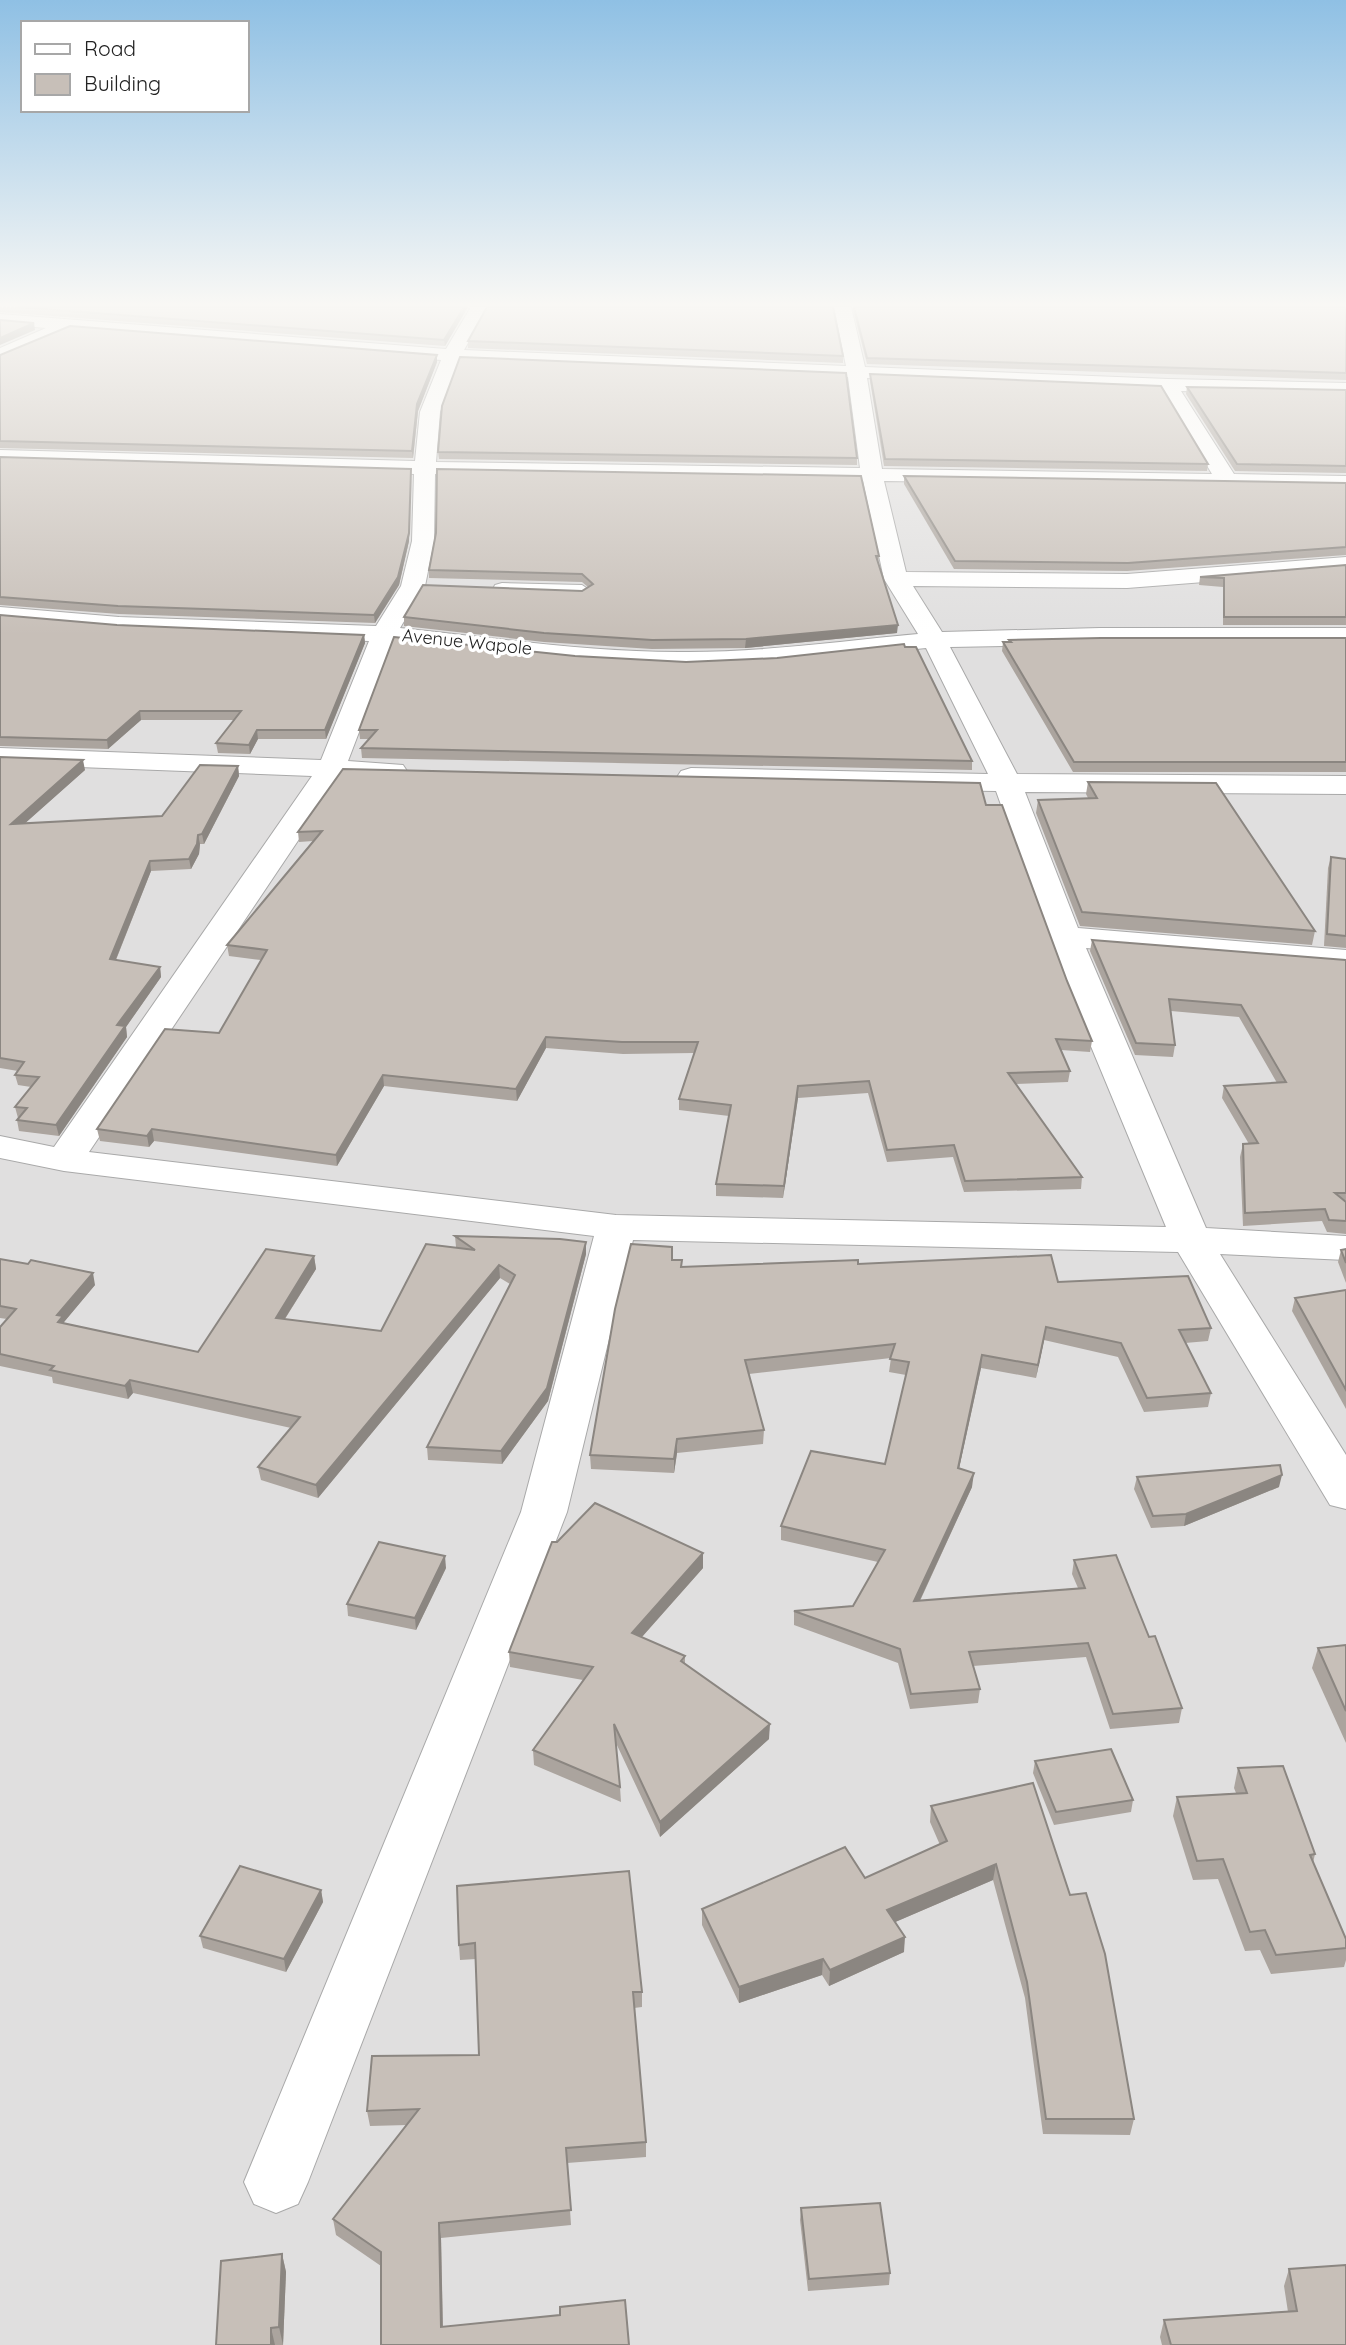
<svg xmlns="http://www.w3.org/2000/svg" width="1346" height="2345" viewBox="0 0 1346 2345" font-family="Quicksand,sans-serif">
  <rect width="100%" height="100%" fill="#f2efe9"/>
  <!-- residential -->
  <rect fill="#e0dfdf" x="0" y="307" width="1346" height="2038"/>
  <g fill="none" stroke-linecap="round" stroke-linejoin="round">
    <defs>
      <path id="service" d="M502 583 582 585 591 591 582 597 495 593 493 589 495 585Z"/>
      <path id="minor" d="M471 307H488L464 350 846 366 834 307H851L865 367 1168 379 1346 383V395L1181 391 1234 474 1346 476V488L884 481 906 572 1127 574 1346 557V571L1127 588 913 586 942 632 1100 628H1346V644H1100L950 647 1017 774 1346 776V794L1025 792 1078 928 1346 950V970L1086 948 1206 1228 1346 1236V1260L1220 1254 1346 1455V1509L1330 1505 1178 1252 633 1240 567 1512 308 2182 298 2204 276 2213 254 2204 244 2182 521 1512 594 1236 64 1171 0 1158V1136L54 1147 312 776 0 764V748L321 760 369 641 119 631 0 621V607L119 617 376 626 401 586 412 541 414 474 0 462V450L415 461 420 412 441 360 71 330 0 360V348L46 328 0 324V314L446 349ZM459 361 848 377 860 468 436 462 440 412ZM867 378 1162 390 1212 474 882 469ZM435 474 863 481 884 579 918 634C841 641 765 652 688 652 592 653 495 638 400 628L425 586 434 541ZM393 643C490 652 588 667 686 668 766 668 846 656 926 648L988 774 691 768 681 771 677 777 681 783 691 786 996 791 1068 991 1166 1227 616 1215 89 1152 340 778 393 780 403 777 407 771 403 765 348 761Z"/>
    </defs>
    <!-- service casing -->
    <use href="#service" stroke="#a9a9a9" stroke-width="2"/>
    <!-- minor casing -->
    <use href="#minor" stroke="#a9a9a9" stroke-width="2"/>
    <!-- service -->
    <use href="#service" fill="#fff" fill-rule="evenodd"/>
    <!-- minor -->
    <use href="#minor" fill="#fff" fill-rule="evenodd"/>
  </g>
  <!-- wall -->
  <g fill="#aba49e">
    <path d="M0 307H468L445 346 0 312Z"/>
    <path d="M852 307H1346V380L867 364Z"/>
    <path d="M468 341 843 356V363L468 348Z"/>
    <path d="M0 355 437 362 418 411 413 458 0 448Z"/>
    <path d="M870 374 1208 464 1207 471 884 466 870 381Z"/>
    <path d="M1187 387 1346 390V473L1235 471 1186 394Z"/>
    <path d="M438 452 857 458V465L439 459Z"/>
    <path d="M0 457 411 469 409 541 399 585 375 623 119 614 0 605Z"/>
    <path d="M904 476 1346 483V555L1127 571 954 569 904 484Z"/>
    <path d="M879 556 878 563 897 633 745 648 652 649 544 642 404 626V617L582 591 588 587 582 582 429 578V570Z"/>
    <path d="M1346 565V625H1223V587L1199 585 1200 577Z"/>
    <path d="M0 615 117 625 364 635 365 643 326 739H258L250 754 218 753 216 743 234 720H141L108 749 0 746Z"/>
    <path d="M1346 638V772H1073L1002 651 1003 642H1009V640Z"/>
    <path d="M905 647 972 761V770L362 758 361 748 369 739H360L359 730 575 656 686 662 777 658Z"/>
    <path d="M0 757 85 770 25 823 162 816 238 766 239 776 204 844H200L199 854 191 869 151 871 116 960 160 967 161 977 126 1027 127 1037 59 1136 19 1131 17 1120 18 1118 15 1107 31 1087 18 1085 15 1075 18 1071 0 1068Z"/>
    <path d="M1088 782 1315 931 1312 945 1080 926 1036 813 1038 800 1088 798 1086 794Z"/>
    <path d="M986 805 1067 981 1092 1041 1090 1052 1061 1050 1070 1071 1068 1082 1016 1084 1082 1177 1081 1189 964 1192 953 1157 887 1162 868 1093 798 1098 783 1198 716 1196V1184L729 1116 679 1110V1099L694 1053 623 1054 546 1048 517 1101 384 1086 337 1166 154 1141 149 1147 100 1141 97 1129 219 1033 261 960 229 956 227 945 313 841 299 842 298 832Z"/>
    <path d="M1331 857 1346 859V948L1324 946 1328 868Z"/>
    <path d="M1092 940 1346 960V1234L1327 1232 1322 1221 1243 1226 1240 1157 1243 1144H1249L1222 1098 1224 1086 1277 1083 1239 1017 1171 1011 1175 1045 1173 1057 1135 1055 1090 951Z"/>
    <path d="M455 1236 586 1242V1254L548 1401 502 1464 428 1460 427 1447 510 1284 500 1278 318 1498 261 1480 258 1467 291 1428 133 1393 128 1399 53 1383 52 1377 0 1366V1327L7 1319 0 1318V1259L95 1285 64 1322V1323L198 1352 314 1256 316 1269 285 1319 381 1331 456 1247Z"/>
    <path d="M1346 1249V1283L1338 1262 1341 1250Z"/>
    <path d="M672 1260 682 1267 858 1264 1058 1282 1211 1328 1208 1341 1185 1343 1211 1393 1208 1407 1144 1412 1118 1357 1044 1340 1036 1378 981 1368 959 1469 972 1487 920 1601 1078 1588 1072 1574 1074 1560 1149 1637 1182 1708 1179 1723 1110 1729 1086 1657 973 1666 980 1689 978 1703 910 1709 898 1663 794 1625V1611L853 1606 878 1562 781 1540V1526L885 1464 906 1375 889 1372 891 1358 749 1374 764 1430 763 1444 677 1453 674 1473 591 1469 590 1455Z"/>
    <path d="M1346 1290V1409L1292 1311 1295 1298Z"/>
    <path d="M1137 1477 1279 1487 1184 1526 1151 1528 1134 1489Z"/>
    <path d="M703 1553V1568L642 1637 685 1656V1664L769 1739 660 1837 616 1743 620 1787 621 1802 534 1765 533 1750 583 1680 510 1667 509 1652Z"/>
    <path d="M446 1568 416 1630 348 1616 347 1604Z"/>
    <path d="M1346 1645V1743L1312 1668 1318 1648Z"/>
    <path d="M1035 1761 1133 1800 1131 1812 1054 1825 1033 1773Z"/>
    <path d="M1238 1768 1315 1854 1313 1863 1346 1939V1960L1344 1967 1271 1974 1260 1950 1245 1951 1218 1879 1193 1880 1173 1816 1177 1797 1236 1793 1234 1788Z"/>
    <path d="M1033 1783 1134 2119 1130 2135 1043 2134 1025 1998 993 1880 895 1922 904 1952 829 1986 822 1975 739 2003 702 1925V1909L865 1878 940 1845 930 1822 931 1806Z"/>
    <path d="M457 1886 642 1992V2007L634 2008 646 2142V2157L567 2163 571 2225 441 2238 443 2327 629 2345H381V2266L336 2235 333 2219 407 2125 370 2126 367 2111 479 2055 476 1959 460 1960 459 1945Z"/>
    <path d="M321 1890 323 1902 286 1972 203 1948 200 1936Z"/>
    <path d="M801 2208 890 2273 889 2285 808 2291 800 2220Z"/>
    <path d="M282 2254 286 2272 283 2345H216Z"/>
    <path d="M1289 2269 1346 2345H1162L1160 2337 1164 2320 1288 2312 1284 2286Z"/>
  </g>
  <!-- shaded-wall -->
  <g fill="#8b8681">
    <path d="M464 307H468L445 346 444 340Z"/>
    <path d="M34 323 35 330 0 345V338Z"/>
    <path d="M437 355V362L418 411 413 458 412 451 417 404Z"/>
    <path d="M411 469 409 541 399 585 375 623 374 615Z"/>
    <path d="M898 625 897 633 745 648 746 639Z"/>
    <path d="M364 635 365 643 326 739 325 730Z"/>
    <path d="M140 711 141 720 108 749 107 740Z"/>
    <path d="M257 730 258 739 250 754 249 745Z"/>
    <path d="M83 760 85 770 13 834 11 824Z"/>
    <path d="M238 766 239 776 204 844 202 834Z"/>
    <path d="M198 835 200 844 199 854 191 869 189 859Z"/>
    <path d="M150 861 151 871 112 969 110 959Z"/>
    <path d="M160 967 161 977 126 1027 127 1037 59 1136 56 1125 117 1025Z"/>
    <path d="M546 1037V1048L517 1101 516 1089Z"/>
    <path d="M383 1075 384 1086 337 1166 336 1155Z"/>
    <path d="M798 1086V1098L783 1198 784 1186Z"/>
    <path d="M152 1129 154 1141 149 1147 147 1136Z"/>
    <path d="M586 1242V1254L548 1401 502 1464 501 1451Z"/>
    <path d="M314 1256 316 1269 277 1331 276 1318Z"/>
    <path d="M499 1265 500 1278 318 1498 316 1485Z"/>
    <path d="M93 1273 95 1285 64 1322 66 1329 61 1335 57 1315Z"/>
    <path d="M1046 1327 1044 1340 1036 1378 1038 1365Z"/>
    <path d="M982 1355 981 1368 956 1482 958 1468Z"/>
    <path d="M130 1380 133 1393 128 1399 125 1386Z"/>
    <path d="M677 1439V1453L674 1473V1459Z"/>
    <path d="M974 1473 972 1487 913 1615 914 1601Z"/>
    <path d="M1282 1475 1279 1487 1184 1526 1186 1514Z"/>
    <path d="M703 1553V1568L632 1648V1633Z"/>
    <path d="M445 1556 446 1568 416 1630 415 1618Z"/>
    <path d="M770 1724 769 1739 660 1837V1822Z"/>
    <path d="M996 1864 993 1880 886 1926 887 1910Z"/>
    <path d="M321 1890 323 1902 286 1972 284 1959Z"/>
    <path d="M905 1937 904 1952 829 1986 830 1970Z"/>
    <path d="M823 1959 822 1975 739 2003V1987Z"/>
    <path d="M439 2223 441 2238 443 2342 441 2327Z"/>
    <path d="M282 2254 286 2272 283 2345 279 2327Z"/>
    <path d="M271 2328 275 2345H271Z"/>
  </g>
  <!-- building -->
  <g fill="#c7bfb8" stroke="#8b8681" stroke-width="2">
    <path d="M18 307H464L444 340Z"/>
    <path d="M487 307H833L843 356 468 341Z"/>
    <path d="M854 307H1346V373L867 358Z"/>
    <path d="M0 320 34 323 0 338Z"/>
    <path d="M70 326 437 355 417 404 412 451 0 441V355Z"/>
    <path d="M460 357 846 373 857 458 438 452 442 406Z"/>
    <path d="M870 374 1161 386 1208 464 885 459Z"/>
    <path d="M1187 387 1346 390V466L1237 464Z"/>
    <path d="M0 457 411 469 409 533 398 577 374 615 118 606 0 597Z"/>
    <path d="M437 469 861 476 879 556H876L898 625 746 639 652 640 544 633 404 617 423 585 582 591 593 584 582 574 429 570 436 533Z"/>
    <path d="M904 476 1346 483V547L1128 563 955 561Z"/>
    <path d="M1346 565V617H1224V578L1200 577Z"/>
    <path d="M0 615 117 625 364 635 325 730H257L249 745 216 743 241 711H140L107 740 0 737Z"/>
    <path d="M394 637 575 656 686 662 777 658 904 644 905 647H916L972 761 361 748 377 730H359Z"/>
    <path d="M1101 638H1346V762H1074L1003 642H1011L1009 640Z"/>
    <path d="M0 757 83 760 11 824 162 816 200 765 238 766 202 834 198 835 197 844 189 859 150 861 110 959 160 967 117 1025 125 1026 56 1125 17 1120 27 1108 15 1107 39 1077 15 1075 24 1062 0 1058Z"/>
    <path d="M343 769 980 783 986 805H1002L1067 981 1092 1041 1056 1039 1070 1071 1008 1073 1082 1177 965 1181 954 1145 887 1150 869 1081 798 1086 784 1186 716 1184 731 1105 679 1099 698 1042H622L546 1037 516 1089 383 1075 336 1155 152 1129 147 1136 97 1129 165 1029 219 1033 267 950 227 945 322 831 298 832Z"/>
    <path d="M1088 782 1216 783 1315 931 1082 912 1038 800 1097 798Z"/>
    <path d="M1331 857 1346 859V936L1327 934Z"/>
    <path d="M1092 940 1346 960V1193H1335L1346 1202V1221L1329 1220 1325 1209 1245 1213 1243 1144 1258 1143 1224 1086 1286 1082 1241 1005 1169 999 1175 1045 1136 1043Z"/>
    <path d="M455 1236 560 1239 586 1242 547 1388 501 1451 427 1447 515 1275 499 1265 316 1485 258 1467 300 1417 130 1380 125 1386 50 1370 54 1366 0 1354V1327L16 1309 0 1306V1259L28 1264 31 1260 93 1273 57 1315 63 1316 58 1322 198 1352 266 1249 314 1256 276 1318 381 1331 426 1244 475 1250Z"/>
    <path d="M631 1244 672 1247V1260H682L681 1267 858 1260V1264L1051 1255 1058 1282 1188 1276 1211 1328 1179 1330 1211 1393 1147 1398 1121 1343 1046 1327 1038 1365 982 1355 958 1468 974 1473 914 1601 1085 1588 1074 1560 1116 1555 1149 1637 1155 1636 1182 1708 1113 1714 1088 1643 969 1652 980 1689 911 1694 900 1649 794 1611 853 1606 885 1550 781 1526 811 1451 885 1464 909 1362 890 1359 895 1344 745 1360 764 1430 677 1439 674 1459 590 1455 615 1309Z"/>
    <path d="M1346 1249V1263L1341 1250Z"/>
    <path d="M1346 1290V1390L1295 1298Z"/>
    <path d="M1280 1465 1282 1475 1186 1514 1153 1516 1137 1477Z"/>
    <path d="M595 1503 703 1553 632 1633 685 1656 681 1661 770 1724 660 1822 614 1724 620 1787 533 1750 593 1667 509 1652 552 1542H557Z"/>
    <path d="M379 1542 445 1556 415 1618 347 1604Z"/>
    <path d="M1346 1645V1711L1318 1648Z"/>
    <path d="M1111 1749 1133 1800 1056 1812 1035 1761Z"/>
    <path d="M1283 1766 1315 1854 1310 1855 1346 1939V1948L1276 1955 1265 1930 1250 1932 1223 1859 1197 1861 1177 1797 1247 1793 1238 1768Z"/>
    <path d="M1033 1783 1070 1895 1086 1893 1105 1954 1134 2119H1046L1027 1982 996 1864 887 1910 905 1937 830 1970 823 1959 739 1987 702 1909 845 1847 865 1878 947 1841 931 1806Z"/>
    <path d="M240 1866 321 1890 284 1959 200 1936Z"/>
    <path d="M629 1871 642 1992H633L646 2142 566 2148 571 2210 439 2223 441 2327 560 2315V2307L625 2300 629 2345H381V2252L333 2219 419 2109 367 2111 372 2056 479 2055 475 1943 459 1945 457 1886Z"/>
    <path d="M880 2203 890 2273 809 2279 801 2208Z"/>
    <path d="M282 2254 279 2327 271 2328V2345H216L221 2261Z"/>
    <path d="M1346 2265V2345H1171L1164 2320 1297 2311 1289 2269Z"/>
  </g>
  <!-- sky -->
  <linearGradient id="sky" x2="0" y2="1"><stop stop-color="#8fc0e4"/><stop offset="0.48" stop-color="#f9f8f5"/><stop offset="1" stop-color="#f9f8f5" stop-opacity="0"/></linearGradient>
  <rect width="1346" height="635" fill="url(#sky)"/>
  <g text-anchor="middle" stroke-width="7" stroke-linejoin="round" paint-order="stroke">
    <!-- far-street labels -->
    <g font-size="18" fill="#222" stroke="#fff">
      <text transform="translate(467 642) rotate(6)" y="6">Avenue Wapole</text>
    </g>
  </g>
  <!-- legend -->
  <rect x="21" y="21" width="228" height="91" fill="#ffffff" stroke="#a7a7a7" stroke-width="2"/>
  <rect x="35" y="44" width="35" height="10" fill="#ffffff" stroke="#a7a7a7" stroke-width="2"/>
  <text x="84" y="56" font-size="21" fill="#222222">Road</text>
  <rect x="35" y="74" width="35" height="21" fill="#c7bfb8" stroke="#a7a7a7" stroke-width="2"/>
  <text x="84" y="91" font-size="21" fill="#222222">Building</text>
</svg>
